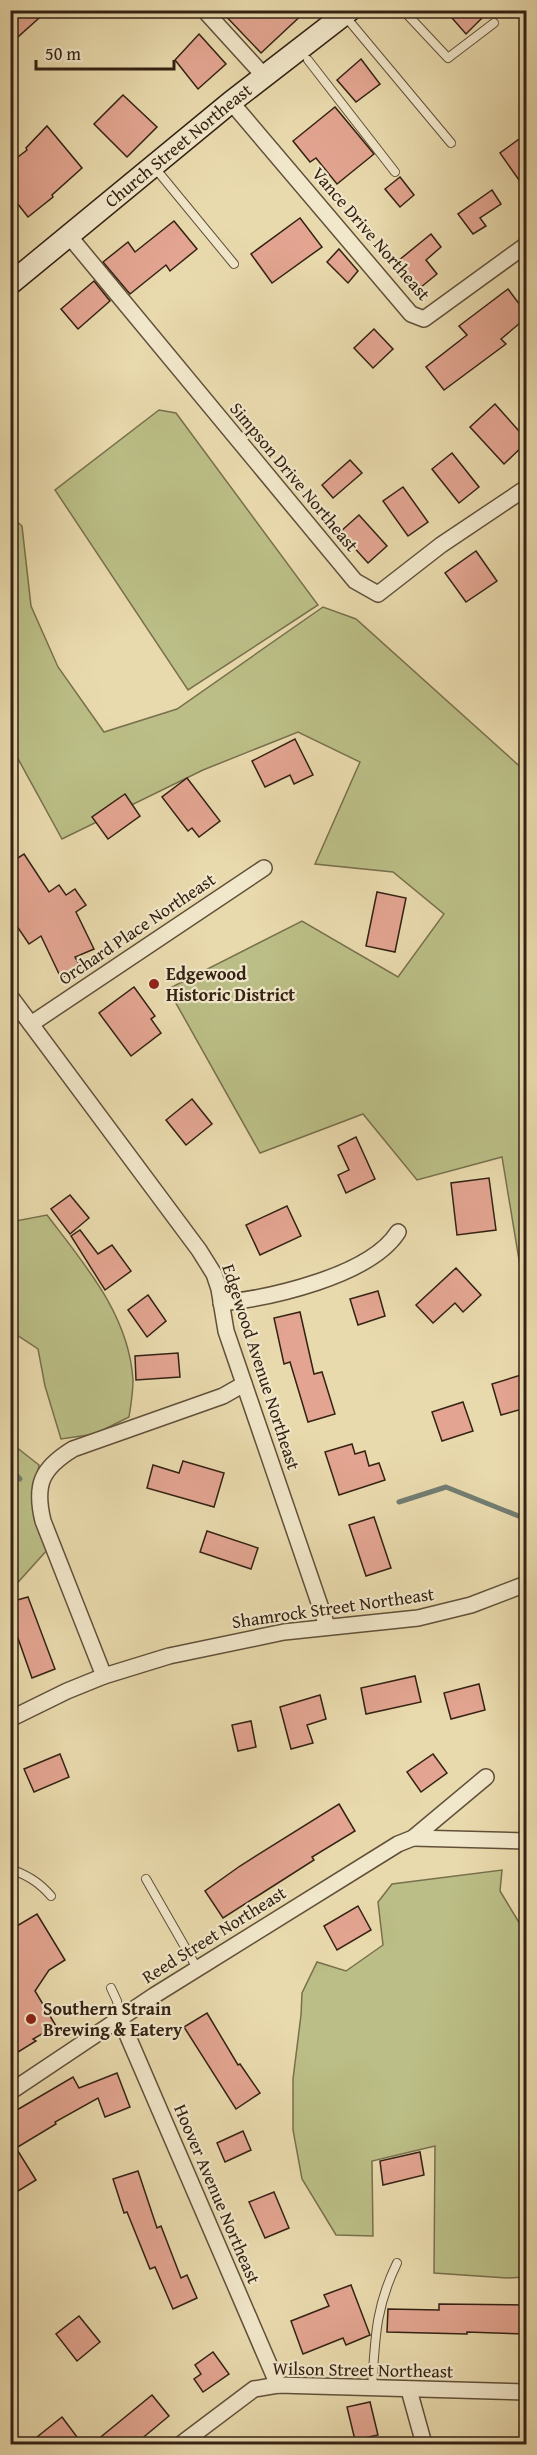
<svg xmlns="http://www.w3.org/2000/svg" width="537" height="2455" viewBox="0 0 537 2455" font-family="'Gentium Book Plus',serif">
  <rect width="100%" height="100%" fill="#e9daad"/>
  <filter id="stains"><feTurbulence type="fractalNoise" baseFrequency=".00333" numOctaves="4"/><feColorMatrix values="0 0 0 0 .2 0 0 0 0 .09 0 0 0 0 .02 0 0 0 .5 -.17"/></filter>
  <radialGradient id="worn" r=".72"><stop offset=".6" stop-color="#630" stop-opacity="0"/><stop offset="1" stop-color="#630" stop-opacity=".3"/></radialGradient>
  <!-- green -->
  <g fill="#bbbe86" stroke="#78704d" stroke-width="1.5">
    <path d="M159 410 176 413 318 605 188 690 55 490Z"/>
    <path d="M11 516 22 526 31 606 58 667 104 732 177 709 323 607 356 619 526 772V1302L502 1157 417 1180 363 1114 260 1153 168 989 302 921 398 977 444 914 393 872 315 864 360 762 298 732 203 770 62 839 11 746Z"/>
    <path d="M47 1215C85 1265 129 1315 133 1380 133 1392 131 1405 129 1417L95 1434 61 1439 45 1386 38 1349 11 1331 10 1222Z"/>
    <path d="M11 1443 39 1465 33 1503 48 1549 11 1590Z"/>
    <path d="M502 1870 500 1891 526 1934V2277L507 2278 434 2273 435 2146 372 2161 373 2236 336 2235 302 2179 293 2130V2079L301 2015 302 1993 317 1962 346 1971 383 1945 378 1902 392 1884Z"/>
  </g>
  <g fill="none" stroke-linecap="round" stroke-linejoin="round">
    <!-- stream -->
    <g stroke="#717d72" stroke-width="5">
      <path d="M10 1468 20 1479"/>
      <path d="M399 1502 446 1487 526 1519"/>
    </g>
  </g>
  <!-- building -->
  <g fill="#e3a591" stroke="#342214" stroke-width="1.5">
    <path d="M10 10H48L10 44Z"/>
    <path d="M220 10H307L261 53Z"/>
    <path d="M445 10H490L466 34Z"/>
    <path d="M199 34 226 64 198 89 175 60Z"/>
    <path d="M361 59 380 84 356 102 337 80Z"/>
    <path d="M123 95 157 127 127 157 94 124Z"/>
    <path d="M335 107 374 154 337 184 316 158 310 162 293 141Z"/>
    <path d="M47 126 82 168 52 195 53 197 28 217 10 194V163L27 150 26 148Z"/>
    <path d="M526 134V190L500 153Z"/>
    <path d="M400 177 414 195 400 207 385 189Z"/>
    <path d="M492 190 501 204 480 218 486 226 473 234 458 214Z"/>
    <path d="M300 218 322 247 272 283 251 254Z"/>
    <path d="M174 221 197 249 170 271 166 265 130 294 103 262 128 242 135 252Z"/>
    <path d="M431 234 441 247 426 260 437 274 415 292 393 265Z"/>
    <path d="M339 249 358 271 348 283 327 262Z"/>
    <path d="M94 281 110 301 78 329 61 309Z"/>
    <path d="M508 289 526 313V318L501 339 506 344 444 390 426 367 467 335 459 326Z"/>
    <path d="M374 329 393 349 373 368 354 348Z"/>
    <path d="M495 404 526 439V443L504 464 470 427Z"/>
    <path d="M452 453 479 487 459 503 432 469Z"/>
    <path d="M350 460 362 473 333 498 322 485Z"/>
    <path d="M403 487 428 522 408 536 383 501Z"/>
    <path d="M359 515 387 546 368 563 340 532Z"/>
    <path d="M476 551 497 581 466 602 445 573Z"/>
    <path d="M295 739 313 775 294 784 290 775 265 787 252 761Z"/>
    <path d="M187 778 220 821 199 837 192 828 188 831 162 797Z"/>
    <path d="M125 794 140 816 108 839 92 817Z"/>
    <path d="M24 854 49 892 59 885 66 895 75 889 86 905 76 912 94 949 75 957 81 968 61 978 41 936 29 944 10 916V863Z"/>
    <path d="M377 892 406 898 395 952 366 946Z"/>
    <path d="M134 987 155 1016 151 1019 161 1033 131 1056 99 1013Z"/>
    <path d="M192 1099 212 1124 186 1145 166 1120Z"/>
    <path d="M356 1137 375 1179 346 1193 338 1175 349 1170 338 1146Z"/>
    <path d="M489 1178 496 1230 457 1235 451 1183Z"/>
    <path d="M70 1195 89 1218 70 1234 51 1209Z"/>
    <path d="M287 1206 301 1236 260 1255 246 1225Z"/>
    <path d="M80 1230 98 1254 112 1245 131 1271 105 1290 71 1236Z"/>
    <path d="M456 1268 481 1295 463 1312 455 1303 433 1323 416 1305Z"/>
    <path d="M378 1291 385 1316 358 1325 350 1299Z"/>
    <path d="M148 1295 166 1321 147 1337 128 1310Z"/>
    <path d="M300 1312 314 1374 322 1372 335 1414 308 1422 290 1362 284 1364 274 1318Z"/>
    <path d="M178 1353 180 1377 136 1380 135 1356Z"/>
    <path d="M521 1375 526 1392V1408L501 1415 492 1384Z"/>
    <path d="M463 1402 473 1431 442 1441 432 1412Z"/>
    <path d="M352 1444 355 1454 365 1451 369 1466 379 1463 385 1480 339 1495 325 1452Z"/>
    <path d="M183 1461 224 1473 214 1507 147 1488 153 1465 179 1473Z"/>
    <path d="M374 1517 391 1568 366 1576 349 1525Z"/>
    <path d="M207 1531 258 1548 251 1569 200 1552Z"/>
    <path d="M28 1597 55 1669 32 1678 14 1627 10 1628V1602Z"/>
    <path d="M415 1676 421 1702 366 1714 361 1688Z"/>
    <path d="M479 1684 485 1710 451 1719 444 1693Z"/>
    <path d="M320 1695 326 1719 307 1725 313 1743 291 1749 280 1707Z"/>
    <path d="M251 1721 256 1747 238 1751 232 1725Z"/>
    <path d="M60 1754 69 1777 34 1792 24 1769Z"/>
    <path d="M433 1754 447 1773 421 1792 407 1772Z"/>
    <path d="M339 1804 355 1831 312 1857 314 1860 223 1918 205 1891 240 1866Z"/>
    <path d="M358 1906 371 1930 337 1950 324 1926Z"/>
    <path d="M37 1914 65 1960 49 1970 35 1991 56 2026 33 2039 36 2041 10 2057V1930Z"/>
    <path d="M207 2013 238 2065 240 2064 260 2093 236 2109 184 2027Z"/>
    <path d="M117 2073 130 2107 105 2117 98 2098 55 2122 56 2124 16 2148 36 2180 10 2196V2114L73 2077 79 2088Z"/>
    <path d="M243 2131 251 2150 225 2162 217 2143Z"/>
    <path d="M420 2152 424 2175 383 2185 380 2161Z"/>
    <path d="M138 2171 157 2228 161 2226 181 2278 187 2275 197 2298 173 2309 155 2267 150 2269 127 2212 124 2213 113 2179Z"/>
    <path d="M274 2192 289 2228 265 2238 249 2202Z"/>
    <path d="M351 2285 370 2335 346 2345 343 2338 303 2354 291 2321 329 2306 324 2295Z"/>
    <path d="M439 2304 526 2305V2334L467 2332V2334L387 2332 388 2309 439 2310Z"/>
    <path d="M79 2316 100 2342 77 2361 56 2334Z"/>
    <path d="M213 2352 229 2374 203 2392 194 2379 201 2374 195 2365Z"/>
    <path d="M152 2395 169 2416 134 2445H91Z"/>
    <path d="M370 2402 378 2435 355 2440 347 2407Z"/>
    <path d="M62 2417 83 2445H27Z"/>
  </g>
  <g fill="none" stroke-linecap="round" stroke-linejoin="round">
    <defs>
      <g id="service">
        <path d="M403 10 448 58 494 23"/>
        <path d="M345 16 451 143"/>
        <path d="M308 60 395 172"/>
        <path d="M155 168 234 264"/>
        <path d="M10 1869C27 1875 39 1882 51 1896"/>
        <path d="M146 1879 197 1968"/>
        <path d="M111 1988 117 2001 120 2018"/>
        <path d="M372 2389C375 2340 375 2308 397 2263"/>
      </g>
      <g id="minor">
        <path d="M204 10 265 77"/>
        <path d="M231 102 411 314 424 319 526 245"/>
        <path d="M70 237 355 581 378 594 441 545 526 488"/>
        <path d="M10 996 199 1250 214 1274 219 1289 226 1331 327 1626"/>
        <path d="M31 1024 264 868"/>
        <path d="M221 1303C270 1298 370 1276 398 1232"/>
        <path d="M104 1676 43 1521C34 1484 42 1468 73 1449L223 1396 244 1384"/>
        <path d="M10 1719 67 1691 104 1676 169 1656 284 1632 418 1618 471 1605 526 1584"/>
        <path d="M413 1838 526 1841"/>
        <path d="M120 2018 278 2385"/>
        <path d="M10 2092 155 1995 398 1844 413 1838 486 1777"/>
        <path d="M409 2390 424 2444"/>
        <path d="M181 2444 254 2389 278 2385 526 2392"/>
      </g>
      <g id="secondary">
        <path id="s1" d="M10 284 231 102 350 10"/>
      </g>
    </defs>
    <!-- service casing -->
    <use href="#service" stroke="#61503a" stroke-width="10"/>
    <!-- minor casing -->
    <use href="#minor" stroke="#61503a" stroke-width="18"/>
    <!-- secondary casing -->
    <use href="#secondary" stroke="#342214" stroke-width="24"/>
    <!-- service -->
    <use href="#service" stroke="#f1e7ca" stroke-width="8"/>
    <!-- minor -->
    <use href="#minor" stroke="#f1e7ca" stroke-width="15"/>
    <!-- secondary -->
    <use href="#secondary" stroke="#f1e7ca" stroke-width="21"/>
  </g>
  <!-- markers -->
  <g fill="#8f2418" stroke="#f1e7ca" stroke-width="2">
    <circle cx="154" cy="984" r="6"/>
    <circle cx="31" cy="2019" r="6"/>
  </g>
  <g text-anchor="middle" stroke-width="4.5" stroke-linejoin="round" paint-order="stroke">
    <!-- street labels -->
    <g font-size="18" fill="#342214" stroke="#f1e7ca">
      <text dy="6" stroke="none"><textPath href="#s1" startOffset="218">Church Street Northeast</textPath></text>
      <text transform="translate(371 234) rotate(49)" y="6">Vance Drive Northeast</text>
      <text transform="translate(294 477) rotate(50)" y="6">Simpson Drive Northeast</text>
      <text transform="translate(137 929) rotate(-34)" y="6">Orchard Place Northeast</text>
      <text transform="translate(261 1367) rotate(72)" y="6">Edgewood Avenue Northeast</text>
      <text transform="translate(333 1608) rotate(-8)" y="6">Shamrock Street Northeast</text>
      <text transform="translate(214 1935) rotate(-32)" y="6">Reed Street Northeast</text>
      <text transform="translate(217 2194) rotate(67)" y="6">Hoover Avenue Northeast</text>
      <text transform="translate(363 2370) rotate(1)" y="6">Wilson Street Northeast</text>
    </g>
    <!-- poi labels -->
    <g font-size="18" font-weight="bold" fill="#342214" stroke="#f1e7ca" text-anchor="start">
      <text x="166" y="980">Edgewood<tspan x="166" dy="21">Historic District</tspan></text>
      <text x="43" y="2015">Southern Strain<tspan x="43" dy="21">Brewing &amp; Eatery</tspan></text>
    </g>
  </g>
  <!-- margin -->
  <rect width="537" height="2455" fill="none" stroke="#e9daad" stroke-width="36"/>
  <rect x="12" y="12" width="513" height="2431" fill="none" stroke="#342214" stroke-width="3"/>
  <rect x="18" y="18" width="501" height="2419" fill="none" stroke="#342214" stroke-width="1.5"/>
  <!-- scale -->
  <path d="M36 60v9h138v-9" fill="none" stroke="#342214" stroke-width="3"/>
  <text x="45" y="60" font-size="18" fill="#342214" stroke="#f1e7ca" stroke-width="4.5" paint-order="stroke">50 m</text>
  <rect width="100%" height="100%" filter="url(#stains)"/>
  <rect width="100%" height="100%" fill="url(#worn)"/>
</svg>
